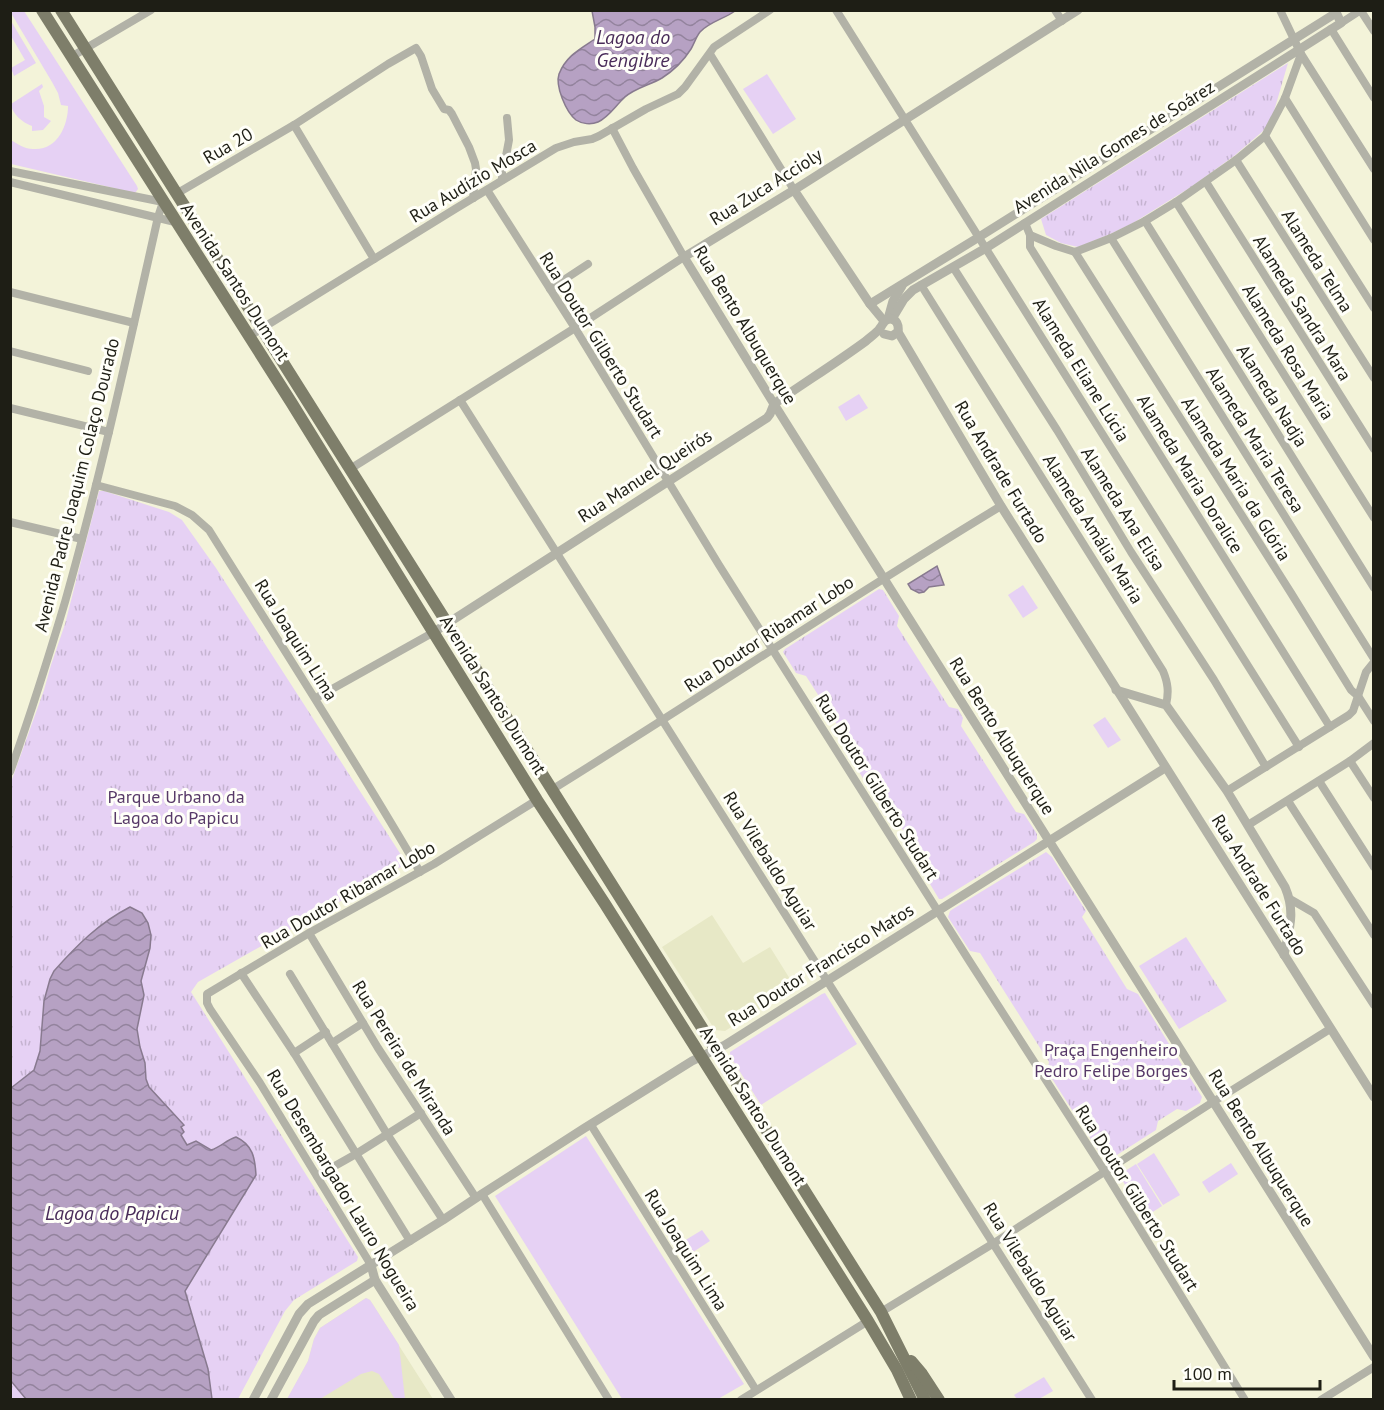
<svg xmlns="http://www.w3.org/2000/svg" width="1384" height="1410" viewBox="0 0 1384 1410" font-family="'PT Sans',sans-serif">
  <defs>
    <pattern id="park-tufts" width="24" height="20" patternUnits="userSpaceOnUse" patternTransform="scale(1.5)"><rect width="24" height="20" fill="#e6d1f4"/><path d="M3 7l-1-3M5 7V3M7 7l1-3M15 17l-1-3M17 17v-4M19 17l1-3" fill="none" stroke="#c5b3d0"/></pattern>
    <pattern id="water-waves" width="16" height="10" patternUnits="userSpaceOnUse" patternTransform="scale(1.5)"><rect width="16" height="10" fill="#b6a1c3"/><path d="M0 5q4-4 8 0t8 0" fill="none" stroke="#93839d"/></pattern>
  </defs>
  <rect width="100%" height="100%" fill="#f3f3d9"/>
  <!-- built -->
  <g fill="#e7e8c6">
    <path d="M712 915 743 963 770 947 795 987 725 1031 715 1030 662 947Z"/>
    <path d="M366 1298 370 1300 433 1399 287 1400 308 1361 314 1339 320 1328Z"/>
  </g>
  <!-- grass -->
  <g fill="#e6d1f4">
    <path d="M11 11H24L137 186 138 189 135 193 11 164V140C17 144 25 149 33 149 57 151 68 126 68 106L61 105 58 93 52 82 11 13Z"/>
    <path d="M11 21 36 63 14 76 11 68 25 60 11 36Z"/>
    <path d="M767 74 796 119 773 134 743 89Z"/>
    <path d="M42 84 43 87 39 91 44 106V117L51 121 43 130 32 131V126C23 123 12 114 11 104Z"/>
    <path d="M859 394 868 408 846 421 838 407Z"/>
    <path d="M1023 585 1038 608 1023 618 1008 595Z"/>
    <path d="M1105 717 1121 740 1108 748 1093 725Z"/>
    <path d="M825 993 857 1044 761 1105 730 1056V1052L822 994Z"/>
    <path d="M586 1136 744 1384 718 1399H622L495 1196Z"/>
    <path d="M1154 1153 1180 1195 1163 1205 1137 1164Z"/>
    <path d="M1231 1163 1238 1174 1209 1193 1202 1182Z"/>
    <path d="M1136 1164 1162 1206 1145 1217 1119 1175Z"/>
    <path d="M702 1230 710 1241 687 1256 679 1244Z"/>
    <path d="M366 1298 370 1300 399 1345 405 1399H395L379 1374 372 1371 361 1374 320 1399H287L308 1361 314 1339 320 1328Z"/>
    <path d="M1044 1377 1053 1391 1039 1399H1017L1014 1395Z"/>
  </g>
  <!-- park -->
  <g fill="url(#park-tufts)">
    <path d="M1288 63 1272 118 1263 131 1234 156 1191 187 1133 223 1108 235 1078 247 1061 243 1046 235 1041 219Z"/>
    <path d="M99 491H104L169 512 182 520 216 568 405 861 404 865 198 982 191 992 358 1257 357 1261 294 1300 285 1311 238 1399H11L10 785 44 690 51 665 65 624Z"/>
    <path d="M879 589 883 590 899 616 897 626 949 707 958 709 963 718 961 726 1016 812 1024 814 1037 834V839L1034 842 942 899H939L924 874 927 868 872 781 864 780 858 770 861 762 806 676 796 673 783 652 785 649Z"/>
    <path d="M1046 852 1052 857 1086 911 1082 917 1127 989 1138 994 1202 1097 1200 1103 1186 1111 1177 1109 1158 1121 1156 1130 1109 1160 1103 1158 1047 1071 1049 1062 980 953 970 951 948 917 950 911 953 909Z"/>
    <path d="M1186 937 1227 1001 1179 1029 1139 966Z"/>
  </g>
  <!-- water -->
  <g fill="url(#water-waves)" stroke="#887a8f" stroke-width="1.5">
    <path d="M592 11V10L735 11C724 19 709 22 700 32 696 37 694 44 691 49 684 60 673 71 662 78 650 85 635 88 625 97 616 105 609 117 598 122 591 125 582 124 576 120 566 112 555 86 559 74 566 56 580 49 595 39V27Z"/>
    <path d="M937 566 944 585 929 587 924 592 919 593 911 589 908 584Z"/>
    <path d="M130 907 142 913 148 923 151 935 150 948 141 981 144 995 137 1029 140 1047 145 1063 146 1079 149 1087 184 1125 181 1127 184 1132 181 1135 187 1145 196 1141 211 1150C221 1147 226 1140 236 1137 253 1145 255 1158 256 1175L185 1291 208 1369 212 1399H26L11 1381V1088L34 1070 40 1051 44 1001 50 979 54 971C77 945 99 923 130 907Z"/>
  </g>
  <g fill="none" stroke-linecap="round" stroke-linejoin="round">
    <!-- minor -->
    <g stroke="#b2b2a7" stroke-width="8">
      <path d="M836 10 1299 747"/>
      <path d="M1055 10 1062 21"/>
      <path d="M1280 10 1301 54 1374 169"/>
      <path d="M1361 11 1374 31"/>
      <path d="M1341 23 1361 10"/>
      <path d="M1331 29 1374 98"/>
      <path d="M710 54 794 190"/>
      <path d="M71 57 151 10"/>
      <path d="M1285 98 1374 240"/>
      <path d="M294 125 374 259"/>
      <path d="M1265 136 1374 308"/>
      <path d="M1236 160 1374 378"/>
      <path d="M10 171 163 202 158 217C129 346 101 475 65 602 48 659 30 716 10 772"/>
      <path d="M502 180V165L506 156 509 140 507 118"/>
      <path d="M10 182 175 222"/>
      <path d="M1206 182 1374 449"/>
      <path d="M487 190 575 328 719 565 970 962 1105 1172 1245 1400"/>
      <path d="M176 194 294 125 388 64 416 48 421 56 432 89 444 109 449 110 452 114 469 147 475 163 476 169 473 198"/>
      <path d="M1176 202 1374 518"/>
      <path d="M1145 221 1374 588"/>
      <path d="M1025 223 1030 235 1056 246 1075 252 1111 238 1145 221 1176 202 1236 160 1265 136 1285 98 1301 54"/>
      <path d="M1030 235V247L1330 727"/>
      <path d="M1111 238 1374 659"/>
      <path d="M1075 252 1291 593 1351 690 1358 696 1374 721"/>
      <path d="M953 267 1057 430 1131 552 1214 680 1266 767"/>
      <path d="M921 285 1163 671C1168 683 1169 692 1166 705"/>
      <path d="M550 289 588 264"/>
      <path d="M10 292 134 323"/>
      <path d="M248 337 455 209 556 148 574 142 592 139 599 136 646 109 678 94 685 87 714 47 770 10"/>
      <path d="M10 351 88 371"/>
      <path d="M460 400 1092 1400"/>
      <path d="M10 408 109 432"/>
      <path d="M350 469 575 328 684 257 633 168 612 128"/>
      <path d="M96 485 175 506 192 515 209 530C280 644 353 756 420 872"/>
      <path d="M10 522 82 539"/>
      <path d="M316 698 434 632"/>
      <path d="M1350 761 1374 798"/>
      <path d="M1319 781 1374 867"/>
      <path d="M553 789C703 696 850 597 1001 506"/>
      <path d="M1227 791 1349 715 1353 711 1366 672 1374 662"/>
      <path d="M1288 801 1374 935"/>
      <path d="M1248 825 1350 761 1374 743"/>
      <path d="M1290 899 1314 913 1374 1005"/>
      <path d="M309 933 378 1048 476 1198"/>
      <path d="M241 973 294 1053 410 1241"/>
      <path d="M290 974 387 1134 443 1220"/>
      <path d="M332 1043 363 1023"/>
      <path d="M294 1053 326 1032"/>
      <path d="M591 1125 756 1390"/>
      <path d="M317 1176 356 1154 421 1113"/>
      <path d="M482 1194 609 1400"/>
      <path d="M371 1265 260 1083 210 1009 207 1003V994L309 933 434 864 537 800"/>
      <path d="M881 1312 994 1243 1213 1102 1330 1029"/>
      <path d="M741 1400 868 1321"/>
      <path d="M1321 1400 1374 1367"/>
    </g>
    <!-- tertiary -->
    <g stroke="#b2b2a7" stroke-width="9">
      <path d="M1078 10 794 190 684 257 774 404 1374 1357"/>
      <path d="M794 190 870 304 884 321"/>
      <path d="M870 304 979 237 1336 13"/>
      <path d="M888 319 893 301 902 286"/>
      <path d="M892 319 904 299 913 290 986 248 1341 23 1335 10"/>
      <path d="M884 334 892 336 898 332"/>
      <path d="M434 632 767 418 770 414 774 404C804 383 836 363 866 341 870 337 877 333 880 328 883 325 883 320 889 319 897 318 899 326 898 332L1001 506 1374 1097"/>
      <path d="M1116 690 1166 705 1227 791 1285 887C1296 913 1289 929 1284 955"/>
      <path d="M371 1265 375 1280 451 1400"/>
      <path d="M253 1400 299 1314 308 1304 443 1220 482 1194 583 1129 692 1061 725 1045 1165 768"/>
      <path d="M271 1400 314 1321 319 1315 375 1280"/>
    </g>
    <!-- primary -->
    <g stroke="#7e7e6a" stroke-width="12">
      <path d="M42 10 291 402 537 800 605 904 868 1321 897 1370 911 1400"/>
      <path d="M61 10 881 1312 925 1400"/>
      <path d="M911 1361 922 1374 939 1400"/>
    </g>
  </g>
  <g text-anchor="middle" stroke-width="6" stroke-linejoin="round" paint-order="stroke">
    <!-- street labels -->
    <g font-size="18" fill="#1e1e15" stroke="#fffff9">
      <text transform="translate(228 146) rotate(-30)" y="6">Rua 20</text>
      <text transform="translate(1114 147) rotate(-32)" y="6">Avenida Nila Gomes de Soárez</text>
      <text transform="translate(473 181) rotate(-31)" y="6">Rua Audízio Mosca</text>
      <text transform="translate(766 187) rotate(-32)" y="6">Rua Zuca Accioly</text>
      <text transform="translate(1317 261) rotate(58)" y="6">Alameda Telma</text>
      <text transform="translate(235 282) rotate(57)" y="6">Avenida Santos Dumont</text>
      <text transform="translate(1302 308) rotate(58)" y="6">Alameda Sandra Mara</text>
      <text transform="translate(745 325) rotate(59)" y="6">Rua Bento Albuquerque</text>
      <text transform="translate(601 345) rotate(58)" y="6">Rua Doutor Gilberto Studart</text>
      <text transform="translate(1288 352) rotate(58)" y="6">Alameda Rosa Maria</text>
      <text transform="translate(1081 370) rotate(58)" y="6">Alameda Eliane Lúcia</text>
      <text transform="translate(1272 396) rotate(58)" y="6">Alameda Nadja</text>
      <text transform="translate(1255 440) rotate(58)" y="6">Alameda Maria Teresa</text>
      <text transform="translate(1001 472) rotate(59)" y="6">Rua Andrade Furtado</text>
      <text transform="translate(1190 474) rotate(58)" y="6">Alameda Maria Doralice</text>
      <text transform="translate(645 476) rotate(-33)" y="6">Rua Manuel Queirós</text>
      <text transform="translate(1236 479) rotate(58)" y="6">Alameda Maria da Glória</text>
      <text transform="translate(77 485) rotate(-76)" y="6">Avenida Padre Joaquim Colaço Dourado</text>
      <text transform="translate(1123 509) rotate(58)" y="6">Alameda Ana Elisa</text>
      <text transform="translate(1093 529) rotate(58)" y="6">Alameda Amália Maria</text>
      <text transform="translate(769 634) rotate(-33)" y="6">Rua Doutor Ribamar Lobo</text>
      <text transform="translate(296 640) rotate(58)" y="6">Rua Joaquim Lima</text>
      <text transform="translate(493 695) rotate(58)" y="6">Avenida Santos Dumont</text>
      <text transform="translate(1002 736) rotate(58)" y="6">Rua Bento Albuquerque</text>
      <text transform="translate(877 787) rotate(58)" y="6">Rua Doutor Gilberto Studart</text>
      <text transform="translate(770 861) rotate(58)" y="6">Rua Vilebaldo Aguiar</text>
      <text transform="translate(1259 885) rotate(58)" y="6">Rua Andrade Furtado</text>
      <text transform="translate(348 895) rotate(-30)" y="6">Rua Doutor Ribamar Lobo</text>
      <text transform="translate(821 965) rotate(-32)" y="6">Rua Doutor Francisco Matos</text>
      <text transform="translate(404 1058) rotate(58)" y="6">Rua Pereira de Miranda</text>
      <text transform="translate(753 1106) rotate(58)" y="6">Avenida Santos Dumont</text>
      <text transform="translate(1261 1148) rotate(58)" y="6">Rua Bento Albuquerque</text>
      <text transform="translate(343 1190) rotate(59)" y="6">Rua Desembargador Lauro Nogueira</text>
      <text transform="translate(1137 1198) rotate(58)" y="6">Rua Doutor Gilberto Studart</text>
      <text transform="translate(686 1250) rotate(58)" y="6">Rua Joaquim Lima</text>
      <text transform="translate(1030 1272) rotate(58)" y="6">Rua Vilebaldo Aguiar</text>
    </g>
    <!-- park labels -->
    <g font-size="18" fill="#573968" stroke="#fffff9">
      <text x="176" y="803">Parque Urbano da<tspan x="176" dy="21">Lagoa do Papicu</tspan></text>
      <text x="1111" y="1056">Praça Engenheiro<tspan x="1111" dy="21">Pedro Felipe Borges</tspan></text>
    </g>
    <!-- water labels -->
    <g font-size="20" font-style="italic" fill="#492c59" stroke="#fffff9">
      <text x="633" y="44">Lagoa do<tspan x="633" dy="23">Gengibre</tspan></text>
      <text x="112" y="1220">Lagoa do Papicu</text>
    </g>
  </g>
  <!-- border -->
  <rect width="1384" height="1410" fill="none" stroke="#1e1e15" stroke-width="24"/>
  <!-- scale -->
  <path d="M1174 1380v9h146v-9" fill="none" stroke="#1e1e15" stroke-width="3"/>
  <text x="1183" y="1380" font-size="18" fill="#1e1e15" stroke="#fffff9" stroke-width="4.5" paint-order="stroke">100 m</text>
</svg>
